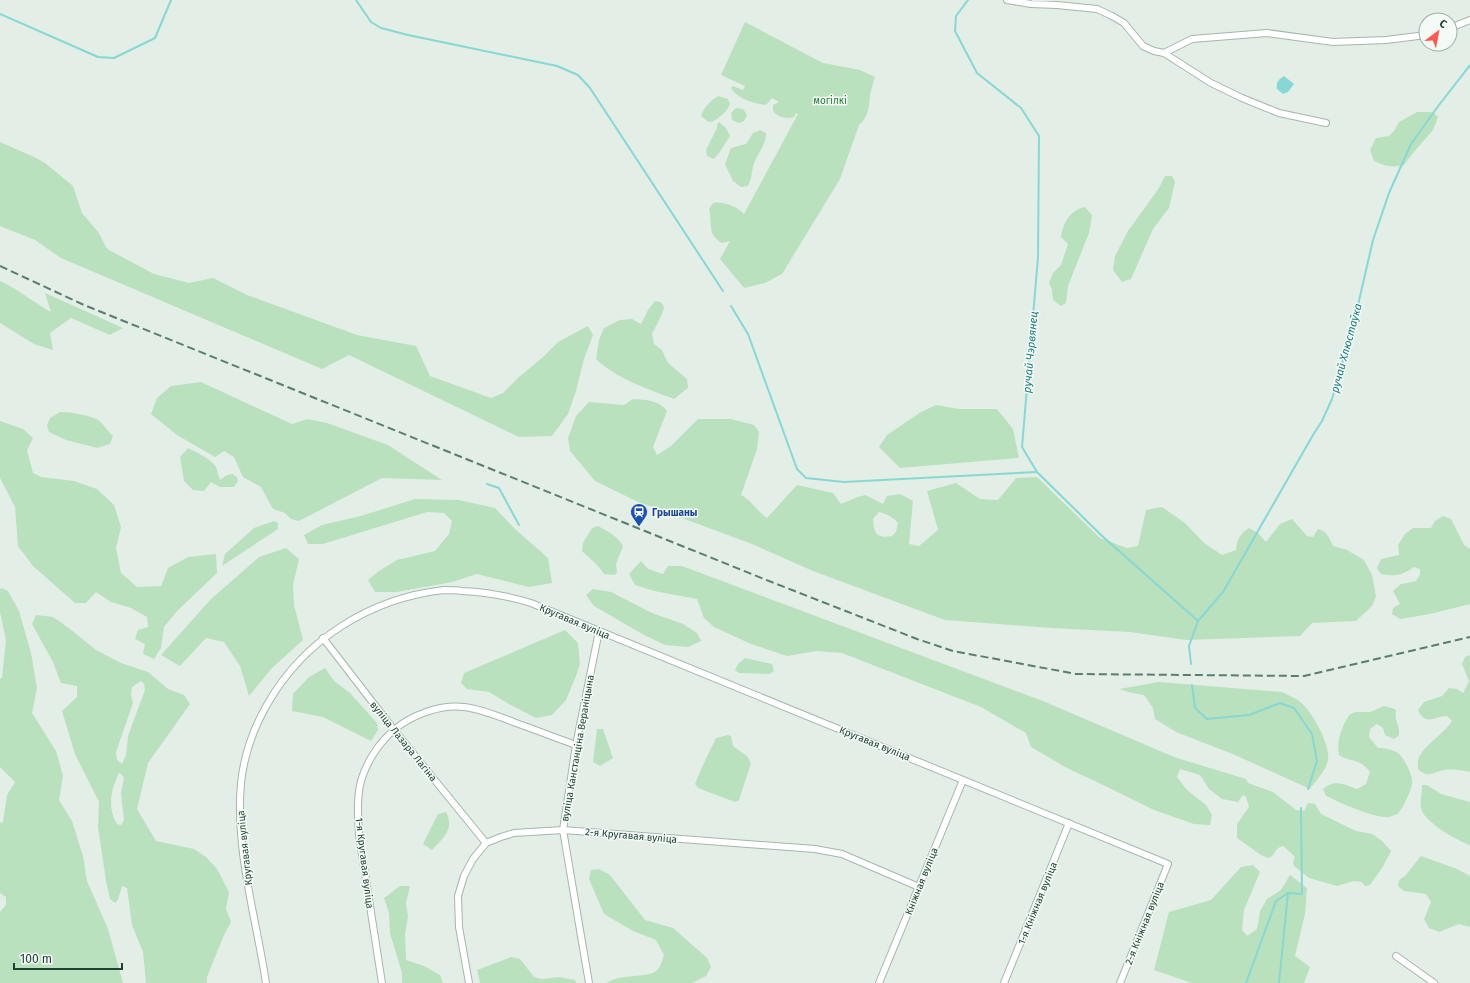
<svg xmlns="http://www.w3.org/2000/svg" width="1470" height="983" viewBox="0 0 1470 983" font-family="'Fira Sans',sans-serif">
  <rect width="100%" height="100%" fill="#e3eee7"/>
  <!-- green -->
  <g fill="#bae1bd" fill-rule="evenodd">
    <path d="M745 22 823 63 860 70 875 77C873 83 871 90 870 96 869 108 868 117 859 125L840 179 782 274 765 283 744 288 720 259 730 241 722 243C706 233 713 224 709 209L713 203C723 201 738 207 744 214L798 114 796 113 794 117C786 119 779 118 773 111V105L779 102 772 98 766 105C755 104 737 99 731 88L733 86 743 90 745 86 721 75Z"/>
    <path d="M718 96 728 99 730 104C726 113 720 117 712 122L707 121 701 116C704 107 710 101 718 96Z"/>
    <path d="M736 108 743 109 747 115 744 121 739 123 732 120 731 113Z"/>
    <path d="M1417 112H1433L1438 117 1433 130 1413 153 1404 165C1392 168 1385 166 1374 161L1370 150 1376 138 1389 136 1394 131 1399 122Z"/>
    <path d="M719 122 726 128 730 136 719 153 714 159 707 156 706 150 717 128V125Z"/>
    <path d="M760 130 766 133C766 147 756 154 753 167 751 175 752 178 748 186L741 187 733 181 725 164 731 148 746 144 753 133Z"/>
    <path d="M0 142 34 157 45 163 73 186 82 213 99 233 106 247 109 250 154 274 189 283 213 278 247 295 357 335 416 346 430 376 491 398 503 393 519 377 542 358 558 342 588 326 593 335 584 359 576 391 568 414 552 436 519 437 349 355 322 369 61 258 35 240 0 226Z"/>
    <path d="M1165 176H1172L1175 182 1169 208 1153 229 1131 279 1122 282 1113 270 1115 256 1128 231 1159 188Z"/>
    <path d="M1085 207 1092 215 1089 233 1068 286 1066 303 1061 306 1053 300 1052 290 1049 283 1053 273 1061 265 1068 244 1061 237C1063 223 1070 210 1085 207Z"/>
    <path d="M0 281C18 289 33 302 51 312L45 293 123 328 110 335 71 318 50 333 53 350 34 344 0 323Z"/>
    <path d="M655 301 661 302 664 307 662 314 652 334 654 344 662 350 668 363 687 379 688 388 674 399C648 389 617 379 596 359L599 340 604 328 620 320 632 319 641 324 648 310Z"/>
    <path d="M201 382 292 424 307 419 327 423 388 445 442 480 382 478 299 521 291 519 285 513 273 509 261 487 243 477 234 457 224 451 215 457 177 435 151 414 157 398 171 386Z"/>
    <path d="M633 399C646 400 659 400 667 411L653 447 657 455 671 446 698 419H731L754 425 759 432 757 449 741 495C751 500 757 511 767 518L797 485 833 493 841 504 855 498 865 495 883 504 887 496 900 494 913 501 909 544 919 546 938 530 927 491 956 483 980 499 998 500 1016 478 1037 477 1100 538 1127 548 1138 546 1146 510 1162 507 1185 523 1204 543 1222 555 1236 550C1237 539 1240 534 1249 528L1258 533 1266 542 1280 524 1292 519 1307 536 1313 537 1318 529C1328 532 1329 538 1333 546L1347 550 1364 560 1372 575 1376 596 1372 606 1356 621 1312 623 1300 636 1186 640 1130 632 1051 628 945 620 813 571 752 544 636 501 595 481 570 451 568 438 576 416 589 402 624 405ZM879 512C887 514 893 517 898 523L896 532 892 536C876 539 874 533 873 519Z"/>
    <path d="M936 405 959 409H997L1013 429 1019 458 900 468 879 447 887 435 921 412Z"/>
    <path d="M60 412C68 412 91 415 98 420 103 423 107 431 113 436L110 444 97 448 66 440 49 432 47 425 50 418Z"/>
    <path d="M0 421 23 429 33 438 27 450 33 473 41 477 74 481 97 489 114 505 121 527 116 548 121 573 137 587 161 586 168 568 188 557 216 554 217 573 177 611 164 627 161 648 154 659 143 654 145 644 135 639 138 630 148 627 147 617 131 608 111 602 96 592 86 603H75L33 566 18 546 15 507 0 478Z"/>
    <path d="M188 448C197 453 210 458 216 467 218 471 218 476 220 480L227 475 232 474 237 477 238 481 234 487H220L211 482 204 491 193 490 184 481 180 457Z"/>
    <path d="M415 499 459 500 495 508 515 529 548 558 552 583 529 587 477 574 452 582 397 592H375L368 580 379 571 397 560 435 551 449 534 452 521 444 513 427 512 323 544H308L304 535 322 525 361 516Z"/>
    <path d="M1443 516 1451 519 1464 545 1470 549V604L1430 614 1400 619 1392 614 1393 608 1400 604 1393 591 1401 584 1416 581 1420 575V569L1414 567C1403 575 1395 577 1381 574L1377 568 1381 559 1399 555 1398 545 1405 534 1413 528H1431L1435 521Z"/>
    <path d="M274 521 278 523V529L222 566 225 554 254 528Z"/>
    <path d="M598 526C608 531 617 536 623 546L616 564 617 572 615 575 604 574C598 564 590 559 582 551L583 543 592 528Z"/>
    <path d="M286 548 299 559 293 585 294 605 303 640 272 668 249 696 240 666 224 642 206 638 180 666 161 655 211 599 259 557Z"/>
    <path d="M641 561 648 569 663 574 668 566H682L1043 701 1174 757 1246 779 1248 783 1273 792 1296 810 1304 811 1308 803 1315 804 1321 814 1356 831 1372 834 1382 841 1391 851 1382 868 1370 885 1365 886 1362 882 1354 881 1337 886 1309 878 1294 866 1293 862 1295 857 1289 851 1283 846 1278 848 1272 856 1268 858 1261 855 1237 838V824L1249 807 1246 797 1243 795 1238 802 1222 799 1209 789 1200 775 1180 769 1177 777 1187 790 1206 805 1212 815 1210 825 1194 824 1154 810 1099 783 1067 768 1031 747 1026 733 981 707 842 653 817 651 787 656 751 644 714 627 704 618 697 599 654 591 635 585 629 574Z"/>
    <path d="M2 588 8 591 19 611 31 653 37 688 32 713 56 751 63 776 59 800 72 821 83 856 87 881 108 929 123 983H0V912L6 905V897L0 893V823L3 822 7 795 15 782 0 767V679L2 677 6 640 0 612V589Z"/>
    <path d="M593 589 611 592 652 613 683 624 697 633 701 641 688 647 665 645 644 635 594 606 586 595Z"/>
    <path d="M36 615 53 617 70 629 96 650 121 663 148 672 168 689 184 695 190 704 148 763 137 809 156 841 194 849 206 857 217 869 229 892 226 909 231 922 224 935 207 977V983H146L143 952 132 925 127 888 122 886 118 900 115 903 110 899 106 881 98 827 99 802 75 754 62 711 77 697V686L61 683 53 662 32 624ZM141 681 144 684 145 690 128 736 126 755 122 764 117 760 116 752 133 703 131 695 132 687ZM119 773 121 774 124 778 121 793 124 820 121 825 117 824C107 808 111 789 119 773Z"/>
    <path d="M565 630 578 643 580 664 576 676 566 700 552 715 536 718 509 704 489 692 467 689 461 683 464 673Z"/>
    <path d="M1470 655V772C1462 770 1453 769 1444 770 1432 772 1429 779 1418 769 1418 764 1417 758 1421 754 1427 743 1444 734 1452 721L1447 716C1435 716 1426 727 1418 710L1424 702 1442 696 1449 688 1457 689 1463 693 1469 681 1462 664 1465 657Z"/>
    <path d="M745 658 772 664 774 671 770 674 739 673 735 670 738 664Z"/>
    <path d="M325 668 334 681 350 693 377 723 378 730 371 741 323 717 292 711 293 694 309 677Z"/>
    <path d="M1159 682 1282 692C1287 695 1294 697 1299 701 1311 709 1331 745 1328 760 1326 771 1316 780 1310 789L1235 755 1176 732 1155 719 1153 708 1144 695 1132 693 1119 689Z"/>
    <path d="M1384 706 1392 708 1396 710C1394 722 1400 725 1399 735L1394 739 1385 735 1383 728 1377 724 1370 729 1369 737 1378 748C1385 748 1393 749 1399 754 1405 759 1414 778 1412 785 1409 795 1404 806 1398 814 1395 815 1392 816 1389 817 1373 818 1341 803 1326 796L1323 789C1335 779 1343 784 1357 789L1366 784 1370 772C1359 757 1351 763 1339 755 1336 740 1342 727 1349 715L1355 712H1370Z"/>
    <path d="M597 729H603L613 758 600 766 593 762Z"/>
    <path d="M728 735 731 736 733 746 747 756 751 763 739 800 735 802 698 788 695 784 703 765 716 738Z"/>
    <path d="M1422 785H1427L1441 794 1470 802V845C1457 841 1423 821 1421 808 1420 801 1422 792 1422 785Z"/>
    <path d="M446 812C455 829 443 838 432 850L423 844 438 814Z"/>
    <path d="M1421 856 1457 869 1470 876V927L1459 924 1439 932 1429 928 1424 919 1431 902 1426 894 1404 891 1398 886 1399 880 1405 876Z"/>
    <path d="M1253 865 1260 872 1244 910 1242 930 1247 936 1257 929 1260 911 1267 899 1281 890 1290 875 1307 888 1305 914 1295 956 1310 967 1304 983H1192L1154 970 1169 912 1211 900 1241 867Z"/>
    <path d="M599 869 610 875 645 920 673 928 707 958 711 967 706 976 692 983H607C619 973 651 979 658 969 661 966 662 960 664 955L656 940 633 931 604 914 589 879 591 870Z"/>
    <path d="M400 886H410L406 903 408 917 405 934 406 960 424 966 440 975 443 983H402V973L390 933 389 913 384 898Z"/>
    <path d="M511 957 520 959 534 977 542 979 559 977 575 980 576 983H480L477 970Z"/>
  </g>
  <!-- water -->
  <path fill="#86d8d4" d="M1284 76 1294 84 1288 92 1283 94 1277 89C1276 82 1278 80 1284 76Z"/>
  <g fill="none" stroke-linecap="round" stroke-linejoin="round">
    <!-- stream -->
    <g stroke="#86d8d4" stroke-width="2">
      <path d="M356 0 371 22 381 28 408 35 557 66 578 75 590 88 723 291"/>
      <path d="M968 0 956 16 955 31 977 73 1021 108 1039 136 1038 257 1022 447 1037 472 1101 535 1198 621 1189 646 1191 664"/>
      <path d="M0 14 98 57 114 58 155 38 171 0"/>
      <path d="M731 306 748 334 797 469 806 478 844 482 1037 472"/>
      <path d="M487 484 499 488 519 525"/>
      <path d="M1198 621 1223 592 1313 435 1322 421 1332 399 1355 318 1373 240 1389 193 1411 144 1439 105 1470 65"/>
      <path d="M1192 685 1195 708 1207 719 1249 715 1280 703 1294 708 1312 734 1317 761 1308 789"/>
      <path d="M1246 983 1276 901 1288 893 1302 894 1301 808"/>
      <path d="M1279 983 1288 893"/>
    </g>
    <defs>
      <g id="street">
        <path d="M1007 0 1031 4 1057 5 1097 9 1112 16 1124 23 1143 46 1154 51 1164 53 1211 83 1242 98 1279 113 1326 123"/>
        <path d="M1450 28 1470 20"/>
        <path d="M1164 53 1192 39 1267 33 1333 42 1386 40 1426 35"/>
        <path d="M323 638 394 730 486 843"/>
        <path d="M1396 956 1434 983"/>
        <path d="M266 983C256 917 235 850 241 783 244 755 254 727 268 703 305 639 371 598 444 590 450 590 456 590 462 591 486 592 508 596 531 603L1168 864 1120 983"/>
        <path d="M382 983 359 835C358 816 356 793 363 775 369 758 381 741 394 730 411 715 441 704 464 707 482 709 500 717 516 723 536 730 556 738 576 745"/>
        <path d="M469 983 459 927 458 896 464 876 473 859 486 843 501 837 514 833 563 830 815 849 842 854 919 887"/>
        <path d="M589 983 563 830 576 745 599 631"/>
        <path d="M879 983 963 780"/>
        <path d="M1004 983 1069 823"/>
      </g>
    </defs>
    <!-- street casing -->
    <use href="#street" stroke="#a5b7ad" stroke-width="8"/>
    <!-- street -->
    <use href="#street" stroke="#fff" stroke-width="6"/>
    <!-- rail -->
    <path stroke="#5b7d6d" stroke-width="2" stroke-dasharray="8 4" stroke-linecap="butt" d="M0 266 84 305 764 579 917 639 953 651 1076 674 1304 676 1470 637"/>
  </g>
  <!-- icons -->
  <defs>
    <symbol id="station-pin" viewBox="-11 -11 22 30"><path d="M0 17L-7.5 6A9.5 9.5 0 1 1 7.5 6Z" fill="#1a4fb4" stroke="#f4faf6"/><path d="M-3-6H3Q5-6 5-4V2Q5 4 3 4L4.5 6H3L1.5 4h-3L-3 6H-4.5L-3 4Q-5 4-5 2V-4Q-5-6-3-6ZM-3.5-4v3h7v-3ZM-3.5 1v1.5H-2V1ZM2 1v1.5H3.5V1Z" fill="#fff"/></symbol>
  </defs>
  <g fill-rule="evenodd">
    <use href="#station-pin" x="629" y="502" width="20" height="27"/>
  </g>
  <g text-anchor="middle" stroke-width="3" stroke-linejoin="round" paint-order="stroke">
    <!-- park labels -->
    <g font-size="10" fill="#267d36" stroke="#f4faf6">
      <text x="830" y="104">могілкі</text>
    </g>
    <!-- transit labels -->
    <g font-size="10" font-weight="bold" fill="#164399" stroke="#f4faf6" text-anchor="start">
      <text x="652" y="516">Грышаны</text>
    </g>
    <!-- street labels -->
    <g font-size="10" fill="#204232" stroke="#f4faf6">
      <text transform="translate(575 621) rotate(23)" y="4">Кругавая вуліца</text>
      <text transform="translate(404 741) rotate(51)" y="4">вуліца Лазара Лагіна</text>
      <text transform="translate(875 743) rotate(22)" y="4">Кругавая вуліца</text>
      <text transform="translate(577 748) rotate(-80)" y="4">вуліца Канстанціна Вераніцына</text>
      <text transform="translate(631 835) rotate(5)" y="4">2-я Кругавая вуліца</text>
      <text transform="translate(244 848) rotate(-96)" y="4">Кругавая вуліца</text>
      <text transform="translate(365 863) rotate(83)" y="4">1-я Кругавая вуліца</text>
      <text transform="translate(921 881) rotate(-68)" y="4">Кніжная вуліца</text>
      <text transform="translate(1037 903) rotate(-68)" y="4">1-я Кніжная вуліца</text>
      <text transform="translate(1144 923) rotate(-68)" y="4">2-я Кніжная вуліца</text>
    </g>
    <!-- water labels -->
    <g font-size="11" font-style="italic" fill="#147e7a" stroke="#f4faf6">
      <text transform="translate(1346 348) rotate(-75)" y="4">ручай Хлюстаўка</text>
      <text transform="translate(1030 352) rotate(-85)" y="4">ручай Чэрвянец</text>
    </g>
  </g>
  <!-- north arrow -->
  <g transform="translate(1438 32) rotate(32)"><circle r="19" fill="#f4faf6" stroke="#9fb0a8"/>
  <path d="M0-3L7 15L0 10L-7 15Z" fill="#ff5850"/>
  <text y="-6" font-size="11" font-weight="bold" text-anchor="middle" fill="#204232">С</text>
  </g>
  <!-- scale -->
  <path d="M14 963v6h108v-6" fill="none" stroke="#204232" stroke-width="2"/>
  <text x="20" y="963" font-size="12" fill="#204232" stroke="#f4faf6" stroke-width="3" paint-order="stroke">100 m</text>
</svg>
